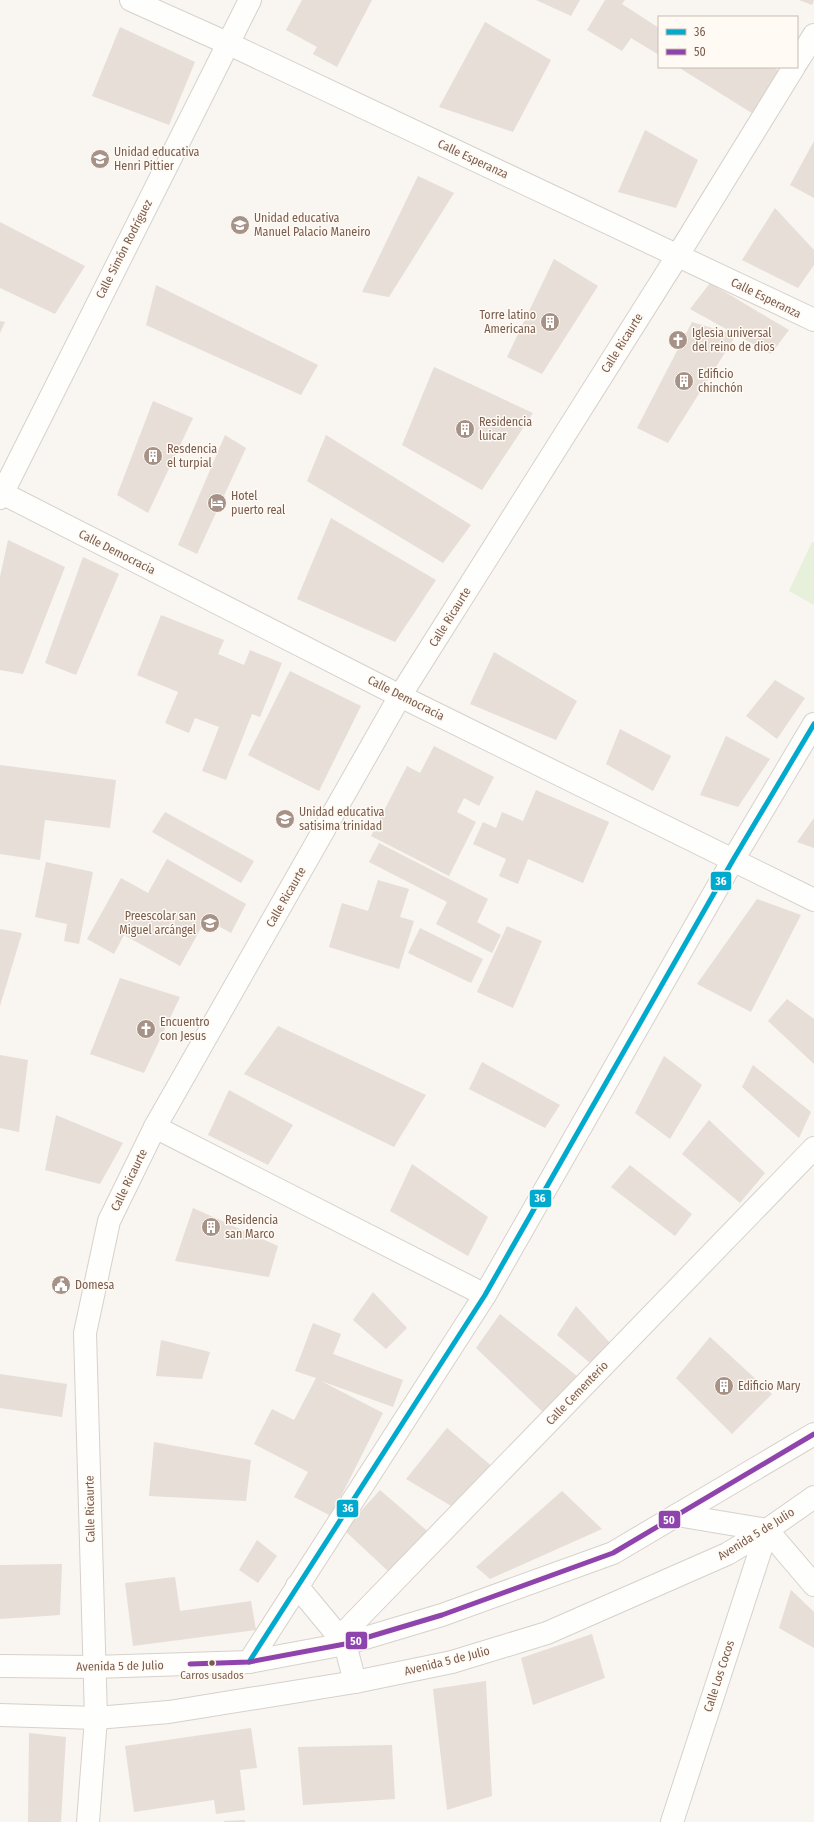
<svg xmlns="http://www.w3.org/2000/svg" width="814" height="1822" viewBox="0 0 814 1822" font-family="'Fira Sans Condensed',sans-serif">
  <rect width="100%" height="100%" fill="#f9f5f0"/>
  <!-- green -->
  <path fill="#e7f0db" d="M812 542 814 543V605L789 591Z"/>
  <!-- building -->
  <g fill="#e6ded7">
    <path d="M302 0H372L337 67 313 54 317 47 286 30Z"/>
    <path d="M536 0H580L571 16Z"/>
    <path d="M605 0H625L622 4 659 28V55L631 38 622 51 587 30Z"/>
    <path d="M799 0H814L812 5Z"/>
    <path d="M485 22 551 60 513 132 439 107Z"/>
    <path d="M120 27 195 62 169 125 92 96Z"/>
    <path d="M678 67H773L781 72 755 115Z"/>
    <path d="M645 130 698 160 676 208 618 192Z"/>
    <path d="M814 141V198L790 185Z"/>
    <path d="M418 176 454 193 389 297 362 292Z"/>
    <path d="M775 208 814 250V265L798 288 742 260Z"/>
    <path d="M0 222 85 266 55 314 0 288Z"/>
    <path d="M554 259 598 286 542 374 507 357Z"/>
    <path d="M710 283 789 330 771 354 690 309Z"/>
    <path d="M156 285 318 365 301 395 146 325Z"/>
    <path d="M0 321 5 322 0 333Z"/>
    <path d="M692 322 736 335 668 443 637 428Z"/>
    <path d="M434 367 533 413 482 490 402 445Z"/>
    <path d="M153 401 193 418 148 513 117 495Z"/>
    <path d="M225 435 246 448 197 554 178 545Z"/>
    <path d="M326 435 471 525 443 563 307 481Z"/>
    <path d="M331 518 436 580 395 642 297 599Z"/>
    <path d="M8 540 65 567 23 674 0 670V577Z"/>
    <path d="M83 557 119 574 76 675 45 663Z"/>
    <path d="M161 615 224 640 218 654 244 665 250 650 282 663 260 717 252 714 226 780 202 771 219 727 195 718 189 733 165 723 178 692 137 675Z"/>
    <path d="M494 652 577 701 556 740 470 704Z"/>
    <path d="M290 671 361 706 319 791 248 755Z"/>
    <path d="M775 680 805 698 777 739 746 716Z"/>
    <path d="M620 729 671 756 653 791 606 764Z"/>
    <path d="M726 736 770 759 738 807 700 795Z"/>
    <path d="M434 746 494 777 479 806 464 798 457 812 476 822 449 876 371 836 407 766 420 773Z"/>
    <path d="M0 765 116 780 110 828 45 820 40 860 0 854Z"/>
    <path d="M536 790 609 822 583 883 528 859 518 884 499 876 506 859 473 844 483 822 496 828 502 812 523 821Z"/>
    <path d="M165 812 254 861 241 883 152 832Z"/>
    <path d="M814 818V848L797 842Z"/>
    <path d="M379 843 488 899 477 922 501 935 492 953 436 924 447 902 369 862Z"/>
    <path d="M167 859 246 904 231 933 206 919 180 966 124 935 114 954 87 939 121 878 148 893Z"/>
    <path d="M46 862 93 872 79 944 64 941 67 924 35 917Z"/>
    <path d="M378 880 409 889 400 917 414 921 399 969 329 947 342 903 368 911Z"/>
    <path d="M757 899 801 915 751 1012 697 984Z"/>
    <path d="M507 926 542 941 513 1008 477 992Z"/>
    <path d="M420 928 483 959 471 983 408 953Z"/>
    <path d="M0 929 22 933 0 1006Z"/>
    <path d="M120 978 180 997 144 1073 90 1054Z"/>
    <path d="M787 999 814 1019V1064L768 1021Z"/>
    <path d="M278 1026 426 1095 394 1147 244 1074Z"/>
    <path d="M0 1055 28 1060 19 1132 0 1128Z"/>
    <path d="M664 1056 702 1085 670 1139 635 1113Z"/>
    <path d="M482 1062 560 1105 545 1128 469 1089Z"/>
    <path d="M753 1065 811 1112 799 1138 742 1087Z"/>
    <path d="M229 1090 293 1125 268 1165 208 1135Z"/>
    <path d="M56 1115 123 1143 100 1184 45 1170Z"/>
    <path d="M709 1120 765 1173 740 1203 682 1154Z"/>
    <path d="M412 1164 488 1217 468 1256 390 1211Z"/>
    <path d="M630 1165 692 1214 675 1236 611 1187Z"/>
    <path d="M193 1208 278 1246 269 1277 175 1261Z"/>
    <path d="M373 1292 407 1328 386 1349 353 1320Z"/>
    <path d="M576 1306 610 1343 590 1363 557 1335Z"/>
    <path d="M500 1314 577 1376 547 1416 476 1348Z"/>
    <path d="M313 1323 341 1334 333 1354 403 1380 393 1407 321 1381 383 1413 331 1516 294 1497 308 1472 254 1444 272 1409 294 1420 316 1378 295 1371Z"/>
    <path d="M710 1337 772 1394 732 1434 676 1378Z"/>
    <path d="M161 1340 210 1352 202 1379 156 1376Z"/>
    <path d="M0 1374 67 1384 62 1417 0 1408Z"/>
    <path d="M447 1428 495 1469 453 1507 406 1479Z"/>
    <path d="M154 1442 251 1460 246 1501 149 1496Z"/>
    <path d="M380 1490 432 1535 388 1571 344 1530Z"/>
    <path d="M562 1491 602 1529 490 1579 476 1567Z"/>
    <path d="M257 1540 277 1556 258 1583 239 1570Z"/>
    <path d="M62 1564 60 1615 0 1619V1565Z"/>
    <path d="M175 1577 180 1611 251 1601 256 1630 133 1646 125 1583Z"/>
    <path d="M791 1590 814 1612V1648L779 1628Z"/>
    <path d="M592 1634 605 1678 533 1705 521 1658Z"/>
    <path d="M486 1681 492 1796 447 1810 433 1689Z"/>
    <path d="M251 1728 257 1768 240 1770 245 1810 216 1814 214 1800 134 1812 125 1746Z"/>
    <path d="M29 1733 66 1737 61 1822H28Z"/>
    <path d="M392 1745 395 1799 303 1805 298 1747Z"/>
    <path d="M245 1820V1822H224V1821Z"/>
  </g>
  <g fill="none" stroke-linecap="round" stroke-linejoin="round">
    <defs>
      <g id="minor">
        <path d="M131 0 227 43 814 320"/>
        <path d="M797 62 814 35"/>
        <path d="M0 492 400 696 814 900"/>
        <path d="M0 498 250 0"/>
        <path d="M155 1127 485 1295"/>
        <path d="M677 1515 767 1530"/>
        <path d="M767 1530 814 1585"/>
        <path d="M297 1586 345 1644 355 1682"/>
        <path d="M340 1637 814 1148"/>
        <path d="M249 1662 485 1295 733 860 814 724"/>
        <path d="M0 1666 94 1667 249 1662 345 1644 442 1615 613 1553 814 1434"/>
        <path d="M0 1715 96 1718 169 1712 355 1682 452 1662 547 1633 727 1554 767 1530 814 1497"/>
        <path d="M88 1822 96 1718 85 1333 109 1221 155 1127 400 696 678 255 794 67"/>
        <path d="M672 1822 767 1530"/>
      </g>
    </defs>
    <!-- minor casing -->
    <use href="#minor" stroke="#d7d1cb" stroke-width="24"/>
    <!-- minor -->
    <use href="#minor" stroke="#fefefd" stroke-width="22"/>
    <defs>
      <path id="bus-1" d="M249 1662 485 1295 733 860 814 724"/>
      <path id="bus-2" d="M190 1664 249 1662 345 1644 442 1615 613 1553 814 1434"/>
    </defs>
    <!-- bus-1 casing -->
    <use href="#bus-1" stroke="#fffaf3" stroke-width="8"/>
    <!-- bus-2 casing -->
    <use href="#bus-2" stroke="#fffaf3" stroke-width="8"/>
    <!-- bus-1 -->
    <use href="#bus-1" stroke="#00a9ce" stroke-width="5"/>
    <!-- bus-2 -->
    <use href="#bus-2" stroke="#8e44ad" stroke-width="5"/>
  </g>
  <!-- icons -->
  <defs>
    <symbol id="school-disc" viewBox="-11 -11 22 22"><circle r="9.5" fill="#a69286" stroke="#fffaf3"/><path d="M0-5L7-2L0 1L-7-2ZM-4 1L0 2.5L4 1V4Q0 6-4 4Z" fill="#fff"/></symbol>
    <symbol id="building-disc" viewBox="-11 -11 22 22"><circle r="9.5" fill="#a69286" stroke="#fffaf3"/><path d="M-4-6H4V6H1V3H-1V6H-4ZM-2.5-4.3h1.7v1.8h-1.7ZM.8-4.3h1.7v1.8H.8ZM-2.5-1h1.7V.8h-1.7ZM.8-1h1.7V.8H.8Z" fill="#fff"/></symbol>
    <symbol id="church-disc" viewBox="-11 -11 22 22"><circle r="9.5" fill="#a69286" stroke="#fffaf3"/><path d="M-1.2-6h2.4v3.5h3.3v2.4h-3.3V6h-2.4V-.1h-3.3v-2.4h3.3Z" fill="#fff"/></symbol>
    <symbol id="hotel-disc" viewBox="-11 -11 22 22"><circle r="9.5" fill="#a69286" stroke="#fffaf3"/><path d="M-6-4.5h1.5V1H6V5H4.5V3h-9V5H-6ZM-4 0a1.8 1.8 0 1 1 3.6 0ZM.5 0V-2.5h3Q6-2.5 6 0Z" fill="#fff"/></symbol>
    <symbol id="civic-disc" viewBox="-11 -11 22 22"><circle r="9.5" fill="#a69286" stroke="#fffaf3"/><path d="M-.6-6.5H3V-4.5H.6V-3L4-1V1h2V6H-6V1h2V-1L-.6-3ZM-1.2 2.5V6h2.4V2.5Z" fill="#fff"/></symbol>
  </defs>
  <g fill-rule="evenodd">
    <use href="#school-disc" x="89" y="148" width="22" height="22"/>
    <use href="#school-disc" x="229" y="214" width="22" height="22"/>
    <use href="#building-disc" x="539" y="311" width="22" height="22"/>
    <use href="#church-disc" x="667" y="329" width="22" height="22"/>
    <use href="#building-disc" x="673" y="370" width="22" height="22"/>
    <use href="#building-disc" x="454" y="418" width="22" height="22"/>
    <use href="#building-disc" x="142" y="445" width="22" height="22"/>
    <use href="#hotel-disc" x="206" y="492" width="22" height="22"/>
    <use href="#school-disc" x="274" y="808" width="22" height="22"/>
    <use href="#school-disc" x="199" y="912" width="22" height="22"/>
    <use href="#church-disc" x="135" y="1018" width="22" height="22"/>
    <use href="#building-disc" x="200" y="1216" width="22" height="22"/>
    <use href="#civic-disc" x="50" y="1274" width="22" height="22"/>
    <use href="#building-disc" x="713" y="1375" width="22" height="22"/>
  </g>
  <!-- markers -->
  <circle fill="#7a5c4d" stroke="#fffaf3" stroke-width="1.5" cx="212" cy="1663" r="3.5"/>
  <g text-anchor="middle" stroke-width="3" stroke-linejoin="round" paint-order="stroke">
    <!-- bus labels -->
    <g font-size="11" fill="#7a5c4d" stroke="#fffaf3">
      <text x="212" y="1679">Carros usados</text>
    </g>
    <!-- poi labels -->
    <g font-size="12" fill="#7a5c4d" stroke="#fffaf3" text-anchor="start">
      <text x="114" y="156">Unidad educativa<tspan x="114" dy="14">Henri Pittier</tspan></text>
      <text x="254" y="222">Unidad educativa<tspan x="254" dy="14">Manuel Palacio Maneiro</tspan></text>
      <text x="536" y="319" text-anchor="end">Torre latino<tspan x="536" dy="14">Americana</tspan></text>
      <text x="692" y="337">Iglesia universal<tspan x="692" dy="14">del reino de dios</tspan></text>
      <text x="698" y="378">Edificio<tspan x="698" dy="14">chinchón</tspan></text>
      <text x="479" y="426">Residencia<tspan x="479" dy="14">luicar</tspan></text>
      <text x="167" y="453">Resdencia<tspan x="167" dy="14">el turpial</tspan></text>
      <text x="231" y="500">Hotel<tspan x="231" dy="14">puerto real</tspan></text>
      <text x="299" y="816">Unidad educativa<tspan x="299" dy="14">satisima trinidad</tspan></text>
      <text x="196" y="920" text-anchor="end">Preescolar san<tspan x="196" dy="14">Miguel arcángel</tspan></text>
      <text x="160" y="1026">Encuentro<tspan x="160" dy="14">con Jesus</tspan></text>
      <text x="225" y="1224">Residencia<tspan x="225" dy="14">san Marco</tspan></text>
      <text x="75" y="1289">Domesa</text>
      <text x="738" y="1390">Edificio Mary</text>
    </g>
    <!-- street labels -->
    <g font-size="12" fill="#7a5c4d" stroke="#fffaf3">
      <text transform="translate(473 159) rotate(25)" y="4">Calle Esperanza</text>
      <text transform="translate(124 249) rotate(-63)" y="4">Calle Simón Rodríguez</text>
      <text transform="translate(766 298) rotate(26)" y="4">Calle Esperanza</text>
      <text transform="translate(622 343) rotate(-58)" y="4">Calle Ricaurte</text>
      <text transform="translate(117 552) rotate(27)" y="4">Calle Democracia</text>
      <text transform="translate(450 617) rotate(-58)" y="4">Calle Ricaurte</text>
      <text transform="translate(406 698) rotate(27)" y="4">Calle Democracia</text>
      <text transform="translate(286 897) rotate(-60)" y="4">Calle Ricaurte</text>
      <text transform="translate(129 1180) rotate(-64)" y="4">Calle Ricaurte</text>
      <text transform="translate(577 1393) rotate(-46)" y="4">Calle Cementerio</text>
      <text transform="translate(90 1509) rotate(-91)" y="4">Calle Ricaurte</text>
      <text transform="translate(756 1534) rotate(-32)" y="4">Avenida 5 de Julio</text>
      <text transform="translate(447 1661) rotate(-14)" y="4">Avenida 5 de Julio</text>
      <text transform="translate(120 1666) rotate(-1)" y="4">Avenida 5 de Julio</text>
      <text transform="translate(719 1676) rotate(-72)" y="4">Calle Los Cocos</text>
    </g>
  </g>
  <g stroke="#fffaf3" stroke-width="1.5">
    <rect x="710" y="871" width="22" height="20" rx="4" fill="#00a9ce"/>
    <rect x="529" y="1189" width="23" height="19" rx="4" fill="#00a9ce"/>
    <rect x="336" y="1499" width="23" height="19" rx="4" fill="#00a9ce"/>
    <rect x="658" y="1510" width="23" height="19" rx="4" fill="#8e44ad"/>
    <rect x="345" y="1631" width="23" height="19" rx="4" fill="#8e44ad"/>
  </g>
  <g font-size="11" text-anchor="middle" font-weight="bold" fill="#fff">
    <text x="721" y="885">36</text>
    <text x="540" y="1202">36</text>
    <text x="348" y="1512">36</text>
    <text x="669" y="1524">50</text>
    <text x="356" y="1645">50</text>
  </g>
  <!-- legend -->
  <rect x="658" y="16" width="140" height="52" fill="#fffaf3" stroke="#cabbb1"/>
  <rect x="666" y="29" width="20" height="6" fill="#00a9ce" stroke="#cabbb1"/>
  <text x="694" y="36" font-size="12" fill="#7a5c4d">36</text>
  <rect x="666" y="49" width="20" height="6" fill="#8e44ad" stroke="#cabbb1"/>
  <text x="694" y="56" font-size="12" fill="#7a5c4d">50</text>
</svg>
